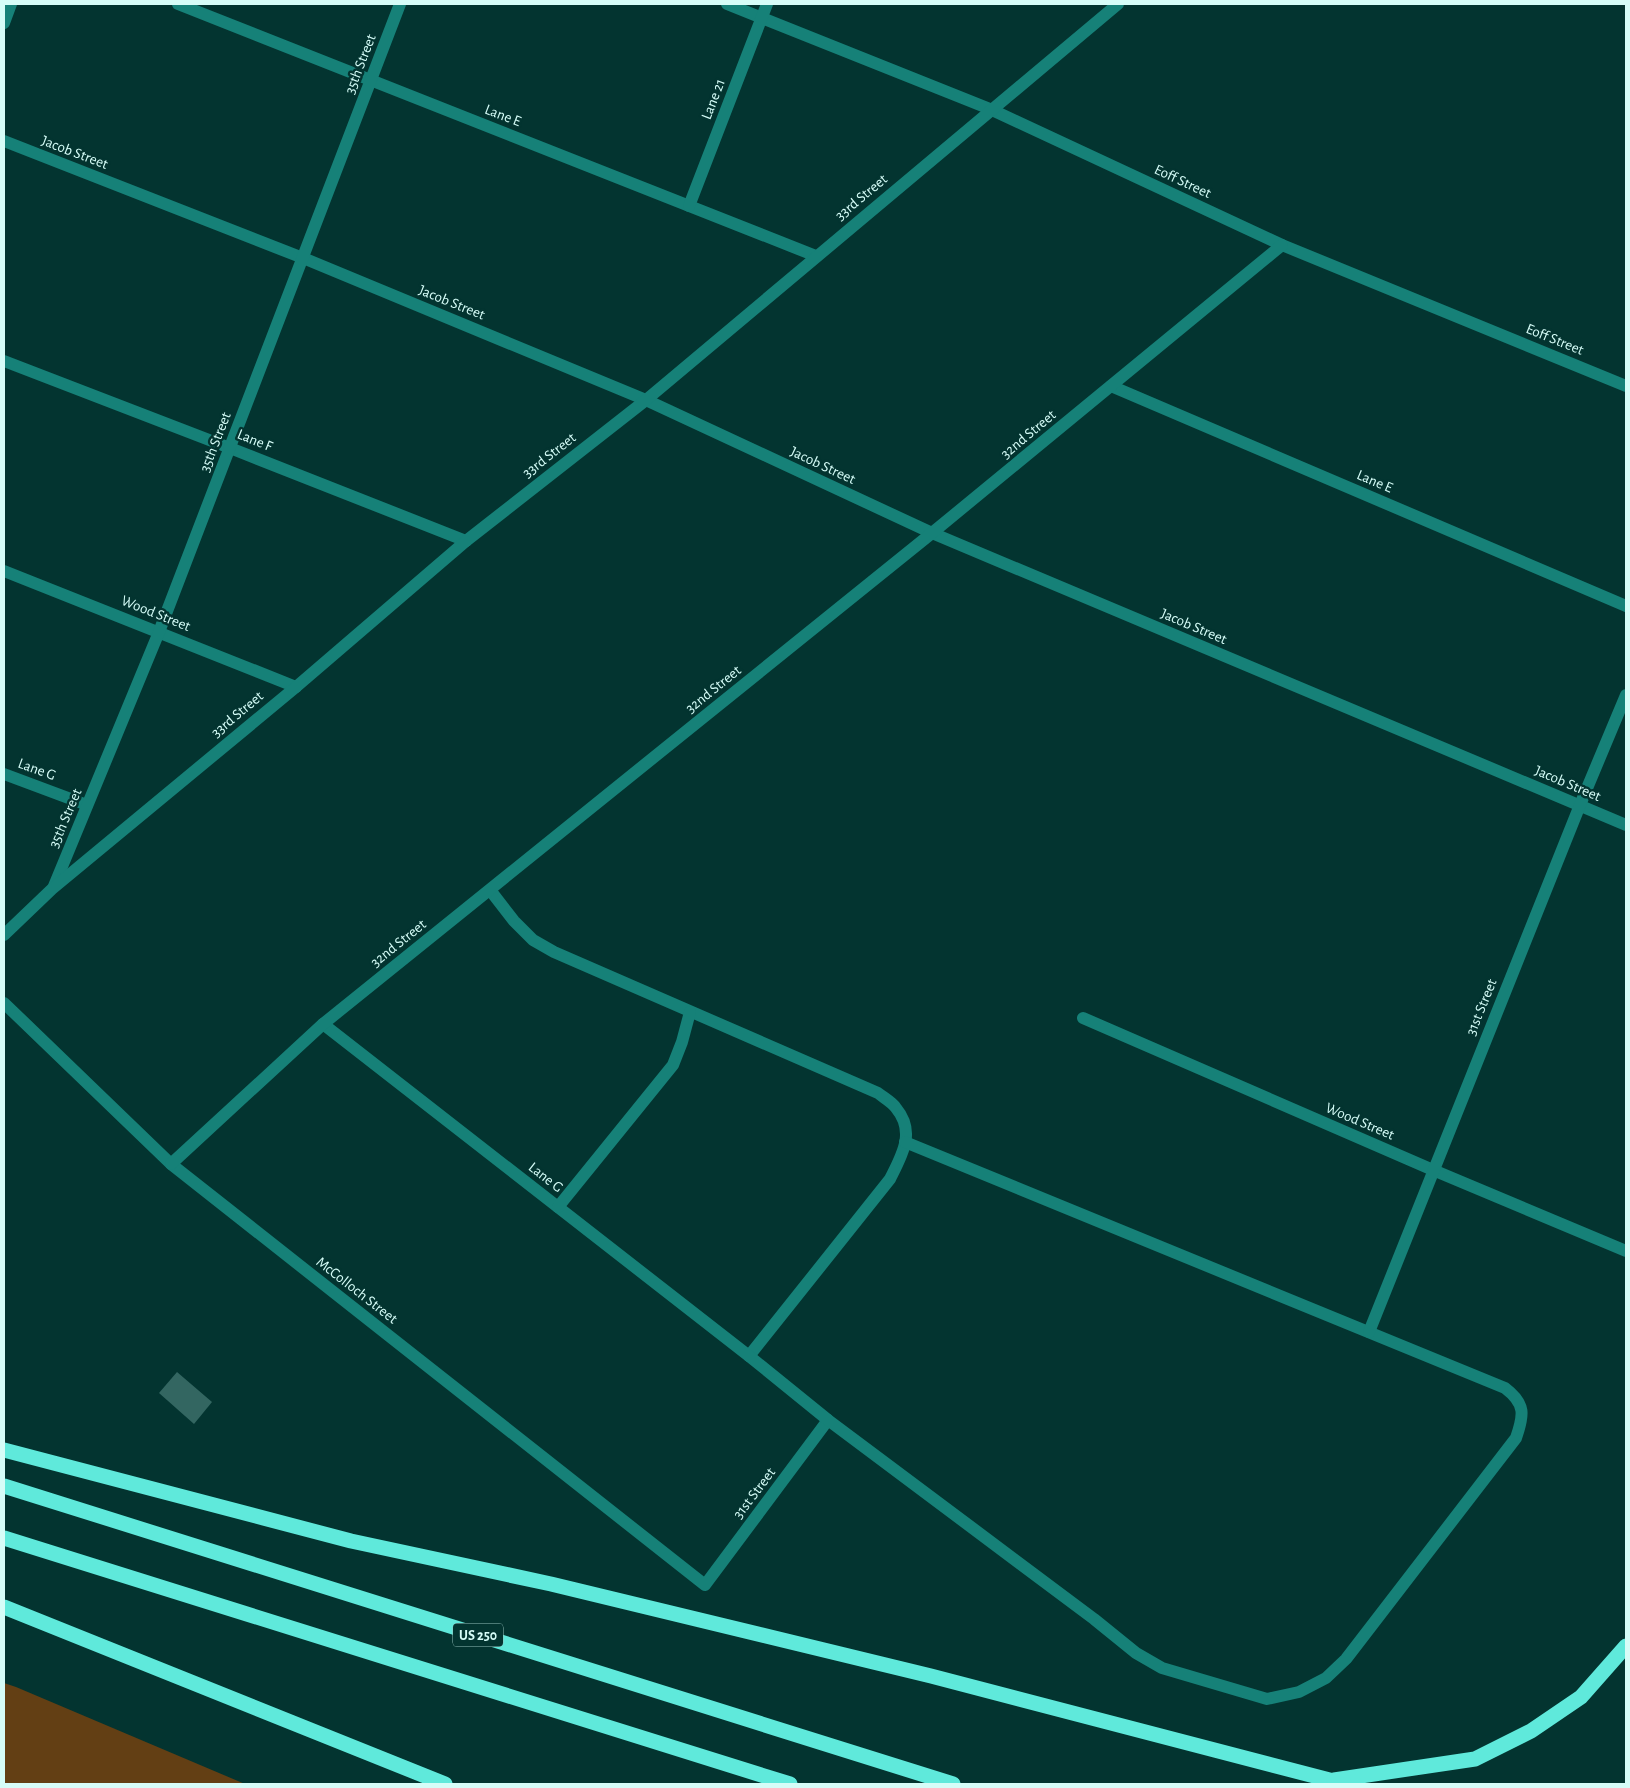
<svg xmlns="http://www.w3.org/2000/svg" width="1630" height="1788" viewBox="0 0 1630 1788" font-family="'Alegreya Sans',sans-serif">
  <rect width="100%" height="100%" fill="#033430"/>
  <!-- green -->
  <path fill="#633f14" d="M4 1683 16 1687 245 1784H4Z"/>
  <!-- building -->
  <path fill="#336661" d="M177 1372 212 1402 194 1424 159 1393Z"/>
  <g fill="none" stroke-linecap="round" stroke-linejoin="round">
    <!-- minor -->
    <g stroke="#168178" stroke-width="12">
      <path d="M178 4 816 256"/>
      <path d="M727 4 990 109 1282 245 1626 386"/>
      <path d="M4 23 11 4"/>
      <path d="M4 141 303 258 646 400 932 533 1626 825"/>
      <path d="M689 206 767 4"/>
      <path d="M4 361 230 448 466 541"/>
      <path d="M1111 386 1626 606"/>
      <path d="M4 571 296 687"/>
      <path d="M4 774 87 805"/>
      <path d="M54 886 159 632 400 4"/>
      <path d="M490 890 514 921 533 940 554 952 878 1093C884 1098 892 1102 896 1108 916 1132 902 1155 890 1179L749 1356"/>
      <path d="M4 935 52 889 296 687 466 541 646 400 1118 4"/>
      <path d="M4 1003 171 1164 705 1585 828 1420"/>
      <path d="M1083 1018 1433 1170 1626 1251"/>
      <path d="M323 1024 749 1356 828 1420 1094 1619 1136 1653 1162 1668 1267 1699 1299 1692 1326 1678 1346 1659 1516 1438C1524 1415 1526 1404 1505 1388L905 1142"/>
      <path d="M171 1164 323 1024 932 533 1282 245"/>
      <path d="M558 1207 673 1065 682 1042 690 1012"/>
      <path d="M1369 1332 1580 805 1626 695"/>
    </g>
    <!-- highway -->
    <g stroke="#5fe9db" stroke-width="15">
      <path d="M4 1450 351 1541 551 1584 931 1676 1345 1784"/>
      <path d="M4 1486 953 1784"/>
      <path d="M4 1538 790 1784"/>
      <path d="M4 1607 445 1784"/>
      <path d="M1334 1780 1475 1759 1531 1731 1581 1697 1626 1646"/>
    </g>
  </g>
  <g text-anchor="middle" stroke-width="5" stroke-linejoin="round" paint-order="stroke">
    <!-- shield labels -->
    <rect fill="#033430" stroke="#97c1bc" stroke-width="1" x="453" y="1623.5" width="50" height="23" rx="4"/>
    <g font-size="14" font-weight="bold" fill="#d6fdf8">
      <text x="478" y="1640">US 250</text>
    </g>
    <!-- street labels -->
    <g font-size="15" fill="#d6fdf8" stroke="#033430">
      <text transform="translate(360 64) rotate(-69)" y="5">35th Street</text>
      <text transform="translate(713 99) rotate(-69)" y="5">Lane 21</text>
      <text transform="translate(503 115) rotate(21)" y="5">Lane E</text>
      <text transform="translate(75 152) rotate(21)" y="5">Jacob Street</text>
      <text transform="translate(1183 181) rotate(25)" y="5">Eoff Street</text>
      <text transform="translate(861 197) rotate(-40)" y="5">33rd Street</text>
      <text transform="translate(452 302) rotate(22)" y="5">Jacob Street</text>
      <text transform="translate(1555 339) rotate(22)" y="5">Eoff Street</text>
      <text transform="translate(1028 434) rotate(-40)" y="5">32nd Street</text>
      <text transform="translate(255 440) rotate(22)" y="5">Lane F</text>
      <text transform="translate(215 442) rotate(-69)" y="5">35th Street</text>
      <text transform="translate(549 455) rotate(-38)" y="5">33rd Street</text>
      <text transform="translate(823 465) rotate(25)" y="5">Jacob Street</text>
      <text transform="translate(1375 481) rotate(23)" y="5">Lane E</text>
      <text transform="translate(156 613) rotate(22)" y="5">Wood Street</text>
      <text transform="translate(1194 626) rotate(23)" y="5">Jacob Street</text>
      <text transform="translate(713 689) rotate(-39)" y="5">32nd Street</text>
      <text transform="translate(237 714) rotate(-40)" y="5">33rd Street</text>
      <text transform="translate(37 769) rotate(20)" y="5">Lane G</text>
      <text transform="translate(1568 783) rotate(23)" y="5">Jacob Street</text>
      <text transform="translate(65 818) rotate(-67)" y="5">35th Street</text>
      <text transform="translate(398 943) rotate(-39)" y="5">32nd Street</text>
      <text transform="translate(1481 1007) rotate(-68)" y="5">31st Street</text>
      <text transform="translate(1360 1121) rotate(23)" y="5">Wood Street</text>
      <text transform="translate(546 1177) rotate(38)" y="5">Lane G</text>
      <text transform="translate(357 1290) rotate(38)" y="5">McColloch Street</text>
      <text transform="translate(754 1493) rotate(-53)" y="5">31st Street</text>
    </g>
  </g>
  <!-- border -->
  <rect width="1630" height="1788" fill="none" stroke="#d6fdf8" stroke-width="10"/>
</svg>
